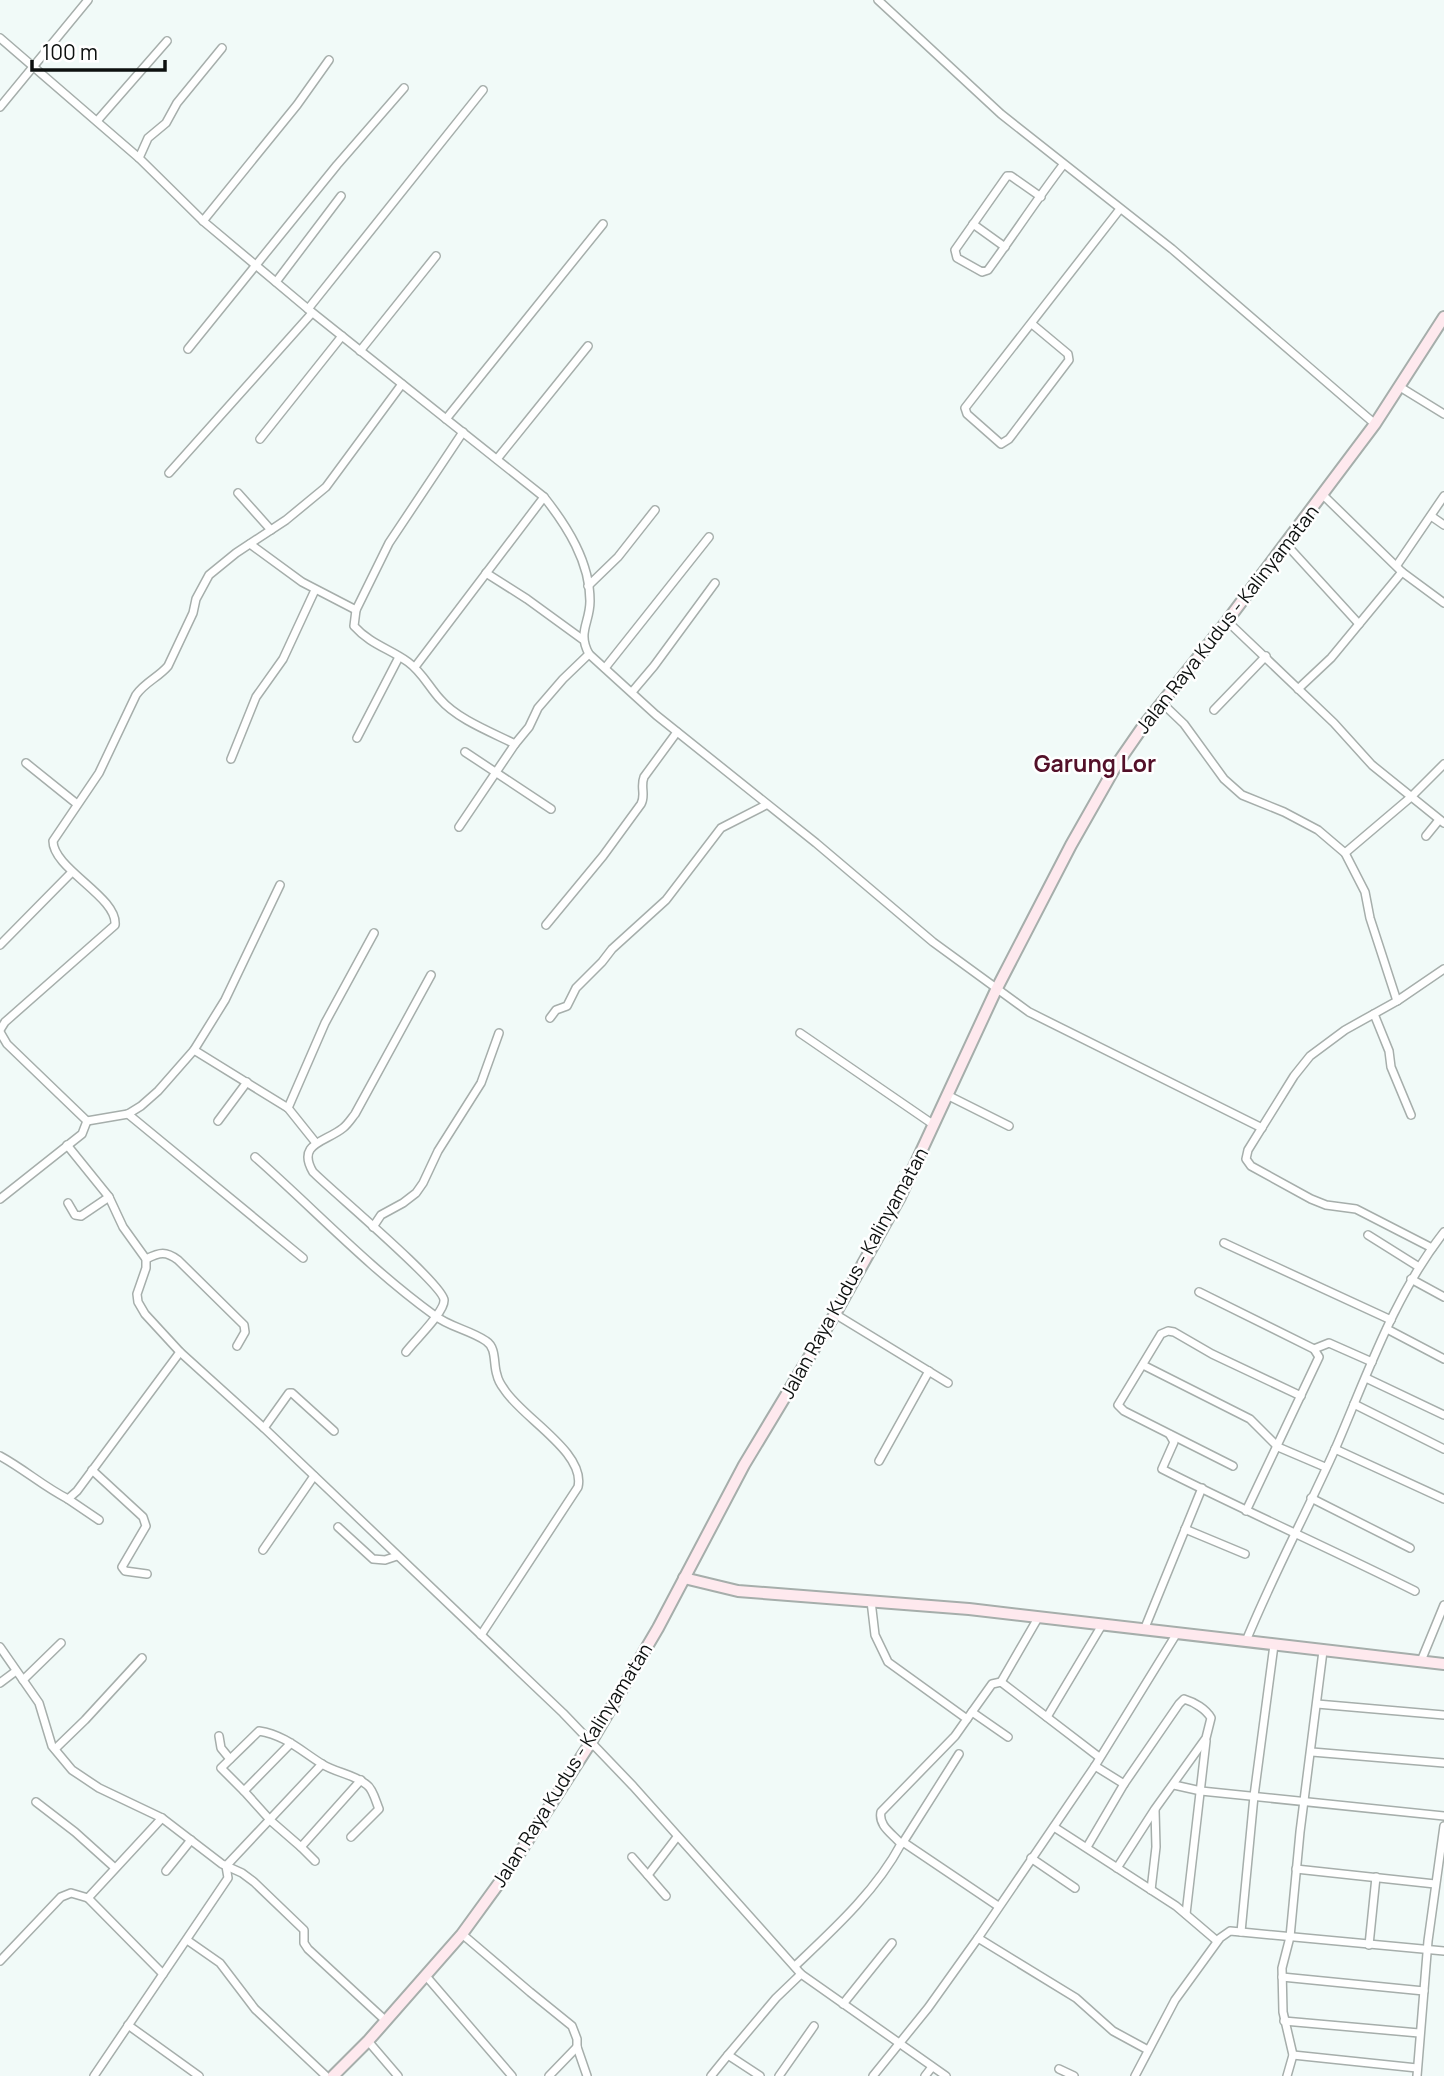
<svg xmlns="http://www.w3.org/2000/svg" width="1444" height="2076" viewBox="0 0 1444 2076" font-family="Manrope,sans-serif">
  <rect width="100%" height="100%" fill="#f1faf8"/>
  <g fill="none" stroke-linecap="round" stroke-linejoin="round">
    <defs>
      <g id="street">
        <path d="M878 0 1001 114 1172 249 1375 424"/>
        <path d="M0 38 139 158 203 221 308 309 544 497C567 526 590 562 590 601 590 623 577 632 589 654L656 715 816 843 933 942 1029 1012 1262 1128"/>
        <path d="M0 107 88 0"/>
        <path d="M97 121 167 41"/>
        <path d="M139 158 148 138 166 123 177 103 222 48"/>
        <path d="M1041 197 1011 176H1007L955 250 957 258 982 272 988 270C1013 236 1037 199 1063 165"/>
        <path d="M203 221 297 105 329 60"/>
        <path d="M973 224 1005 247"/>
        <path d="M276 282 341 196"/>
        <path d="M308 309 483 90"/>
        <path d="M1032 324 1068 354 1069 360 1009 439 1001 444 967 414 965 408 1120 209"/>
        <path d="M188 349 337 165 404 88"/>
        <path d="M360 351 436 256"/>
        <path d="M1400 387 1444 414"/>
        <path d="M446 419 603 224"/>
        <path d="M260 439 342 336"/>
        <path d="M497 459 588 346"/>
        <path d="M169 473 312 313"/>
        <path d="M238 493 271 530"/>
        <path d="M1431 516 1444 525"/>
        <path d="M1285 543 1359 624"/>
        <path d="M250 544 302 582 356 610 389 543 463 432"/>
        <path d="M1397 565 1444 496"/>
        <path d="M1402 572 1444 603"/>
        <path d="M486 573 527 599 582 639"/>
        <path d="M588 586 618 557 655 510"/>
        <path d="M356 610 354 626C370 644 390 649 408 662 422 672 429 687 440 699 457 719 491 732 515 744L529 727 538 708 563 679 589 654"/>
        <path d="M1227 621 1334 723 1372 765 1444 823"/>
        <path d="M415 667 544 497"/>
        <path d="M605 668 709 537"/>
        <path d="M1298 689 1331 658 1402 572 1323 495"/>
        <path d="M632 692 654 666 715 583"/>
        <path d="M1162 703 1184 724 1224 779 1242 795 1284 812 1318 830 1345 853 1365 892 1370 918 1397 1001"/>
        <path d="M1214 710 1266 656"/>
        <path d="M357 738 399 657"/>
        <path d="M465 752 551 809"/>
        <path d="M231 759 256 697 283 659 315 590"/>
        <path d="M26 763 77 804"/>
        <path d="M459 827 515 744"/>
        <path d="M1426 836 1439 820"/>
        <path d="M1345 853 1411 797 1444 764"/>
        <path d="M546 925 603 856 641 804C646 795 640 787 644 777L677 732"/>
        <path d="M0 945 72 872"/>
        <path d="M1374 1014 1389 1051 1391 1067 1411 1115"/>
        <path d="M550 1018 556 1010 567 1006 576 988 602 962 612 949 666 900 721 828 766 805"/>
        <path d="M0 1030 5 1022 115 925C118 897 53 869 53 841L99 773 136 695C145 682 159 677 168 666L193 613 196 599 209 575 236 553 286 520 326 487 402 384"/>
        <path d="M0 1032 7 1044 87 1121 82 1134 0 1199"/>
        <path d="M800 1033 934 1125"/>
        <path d="M194 1050 288 1108 316 1143"/>
        <path d="M947 1095 1009 1126"/>
        <path d="M288 1108 325 1023 374 933"/>
        <path d="M128 1114 303 1258"/>
        <path d="M87 1121 128 1114 141 1106 158 1091 194 1050 225 1000 280 885"/>
        <path d="M218 1121 247 1082"/>
        <path d="M67 1145 109 1197 123 1227 146 1259V1268L137 1294 138 1302 145 1314 180 1352 264 1428 563 1713 633 1786 801 1974 946 2076"/>
        <path d="M255 1157C314 1209 369 1268 434 1315 449 1327 470 1330 486 1341 497 1348 493 1364 497 1375 498 1380 501 1385 504 1389 521 1417 586 1452 578 1487L481 1635"/>
        <path d="M68 1203 75 1215 81 1216 109 1197"/>
        <path d="M373 1227 381 1215 403 1203 416 1193 423 1183 438 1151 481 1083 499 1033"/>
        <path d="M1368 1235 1419 1267"/>
        <path d="M1224 1243 1391 1320"/>
        <path d="M1432 1248 1356 1209 1326 1205 1311 1199 1251 1166 1246 1159 1248 1150 1294 1076 1310 1056 1345 1030 1397 1001 1444 969"/>
        <path d="M146 1259C160 1252 166 1251 178 1260L244 1325 245 1332 237 1346"/>
        <path d="M1411 1279 1444 1297"/>
        <path d="M1199 1292 1314 1349 1319 1357 1246 1511"/>
        <path d="M835 1314 948 1383"/>
        <path d="M1387 1329 1444 1359"/>
        <path d="M1314 1349 1329 1343 1372 1362"/>
        <path d="M406 1352C414 1341 445 1312 444 1300 443 1284 332 1191 313 1172 296 1143 326 1142 343 1128 348 1124 351 1119 355 1114L431 975"/>
        <path d="M1143 1365 1250 1419 1278 1447 1325 1467"/>
        <path d="M1366 1378 1444 1415"/>
        <path d="M1354 1404 1444 1449"/>
        <path d="M264 1428 289 1393H292L334 1431"/>
        <path d="M1170 1435 1174 1442 1162 1469C1245 1511 1331 1549 1415 1591"/>
        <path d="M1335 1449 1444 1499"/>
        <path d="M0 1456C24 1469 44 1487 68 1499L77 1491 180 1352"/>
        <path d="M879 1461 929 1371"/>
        <path d="M1233 1466 1124 1411 1118 1405 1161 1334 1168 1331 1174 1332 1212 1354 1301 1396"/>
        <path d="M92 1470 143 1517 146 1526 122 1567 125 1571 147 1574"/>
        <path d="M1311 1498 1410 1548"/>
        <path d="M68 1499 99 1520"/>
        <path d="M338 1527 373 1559 385 1560 397 1556"/>
        <path d="M1185 1529 1245 1554"/>
        <path d="M263 1550 314 1476"/>
        <path d="M1144 1630 1202 1488"/>
        <path d="M1246 1641C1273 1575 1307 1512 1336 1447 1368 1373 1394 1296 1444 1232"/>
        <path d="M0 1647 39 1703 52 1746 72 1770 99 1788 162 1818 222 1864 242 1873 254 1882 304 1930V1943L308 1949 386 2021"/>
        <path d="M1421 1661 1444 1605"/>
        <path d="M23 1680 61 1643"/>
        <path d="M1001 1682 1038 1618"/>
        <path d="M0 1683 16 1671"/>
        <path d="M1317 1704 1444 1715"/>
        <path d="M972 1712 1008 1737"/>
        <path d="M1047 1717 1102 1625"/>
        <path d="M967 1719 992 1684 1001 1682 1099 1757"/>
        <path d="M219 1736 221 1748 230 1759"/>
        <path d="M291 1743 244 1791 221 1768 259 1731C285 1735 301 1751 322 1764 336 1773 354 1774 367 1785 373 1789 376 1802 379 1809L351 1837"/>
        <path d="M55 1749 85 1720 142 1658"/>
        <path d="M1312 1752 1444 1763"/>
        <path d="M1095 1766 1124 1784"/>
        <path d="M1174 1785 1201 1791 1444 1816"/>
        <path d="M244 1791 271 1821 301 1847 361 1780"/>
        <path d="M36 1802 75 1832 115 1868"/>
        <path d="M1054 1827 1176 1906 1217 1941"/>
        <path d="M903 1842 998 1906"/>
        <path d="M902 1844 959 1754"/>
        <path d="M301 1847 315 1861"/>
        <path d="M1087 1847 1124 1784 1179 1704 1184 1699C1194 1702 1206 1709 1211 1718L1206 1738 1155 1809 1117 1868"/>
        <path d="M632 1857 666 1896"/>
        <path d="M1031 1858 1075 1888"/>
        <path d="M226 1866 322 1764"/>
        <path d="M1296 1869 1435 1884"/>
        <path d="M166 1871 191 1840"/>
        <path d="M648 1875 677 1837"/>
        <path d="M1151 1890 1156 1847 1155 1810"/>
        <path d="M88 1898 163 1974"/>
        <path d="M1186 1914 1206 1741"/>
        <path d="M1241 1932 1254 1796 1274 1645"/>
        <path d="M462 1934 530 1992 572 2026 577 2039V2047L587 2076"/>
        <path d="M978 1938 1076 1998 1113 2031 1148 2050"/>
        <path d="M187 1940 220 1963 255 2009 326 2076"/>
        <path d="M1369 1945 1376 1877"/>
        <path d="M0 1961 61 1897 71 1893 88 1898 162 1818"/>
        <path d="M795 1966C833 1930 876 1891 901 1844 893 1834 878 1826 881 1812L955 1736 967 1719 888 1662 875 1635 871 1601"/>
        <path d="M426 1976 512 2076"/>
        <path d="M1282 1977 1424 1991"/>
        <path d="M843 2004 892 1943"/>
        <path d="M1284 2021 1419 2033"/>
        <path d="M128 2025 199 2076"/>
        <path d="M368 2041 398 2076"/>
        <path d="M1293 2055 1417 2068"/>
        <path d="M1059 2069 1074 2076"/>
        <path d="M94 2076 228 1878 226 1866"/>
        <path d="M549 2076 577 2047"/>
        <path d="M711 2076 728 2055"/>
        <path d="M760 2076 728 2055 776 1998 801 1974"/>
        <path d="M779 2076 814 2026"/>
        <path d="M873 2076 928 2008 978 1938 1095 1766 1177 1633"/>
        <path d="M925 2076 932 2067"/>
        <path d="M1135 2076 1175 2000 1220 1938 1230 1931 1241 1932 1444 1951"/>
        <path d="M1287 2076 1293 2055 1283 2012 1282 1968 1290 1937 1300 1832 1323 1651"/>
        <path d="M1417 2076 1428 1941 1444 1826"/>
      </g>
      <g id="secondary">
        <path d="M684 1578 738 1591 969 1609 1444 1664"/>
        <path d="M333 2076 368 2041 462 1934 510 1868 591 1742 658 1628 744 1465 835 1314 900 1197 996 990 1071 845 1117 764 1144 725 1227 621 1375 424 1444 317"/>
      </g>
    </defs>
    <!-- street casing -->
    <use href="#street" stroke="#a6aeab" stroke-width="10"/>
    <!-- secondary casing -->
    <use href="#secondary" stroke="#a6aeab" stroke-width="14"/>
    <!-- street -->
    <use href="#street" stroke="#fff" stroke-width="7"/>
    <!-- secondary -->
    <use href="#secondary" stroke="#fee9ee" stroke-width="10"/>
  </g>
  <g text-anchor="middle" stroke-width="5" stroke-linejoin="round" paint-order="stroke">
    <!-- street labels -->
    <g font-size="19" fill="#0d100f" stroke="#fff">
      <text transform="translate(1227 619) rotate(-52)" y="7">Jalan Raya Kudus - Kalinyamatan</text>
      <text transform="translate(854 1273) rotate(-61)" y="7">Jalan Raya Kudus - Kalinyamatan</text>
      <text transform="translate(572 1765) rotate(-58)" y="7">Jalan Raya Kudus - Kalinyamatan</text>
    </g>
    <!-- quarter labels -->
    <g font-size="23" font-weight="bold" fill="#531029" stroke="#fff">
      <text x="1095" y="772">Garung Lor</text>
    </g>
  </g>
  <!-- scale -->
  <path d="M32 60v10h133v-10" fill="none" stroke="#0d100f" stroke-width="3.5"/>
  <text x="42" y="60" font-size="21" fill="#0d100f" stroke="#ffffff" stroke-width="5" paint-order="stroke">100 m</text>
</svg>
